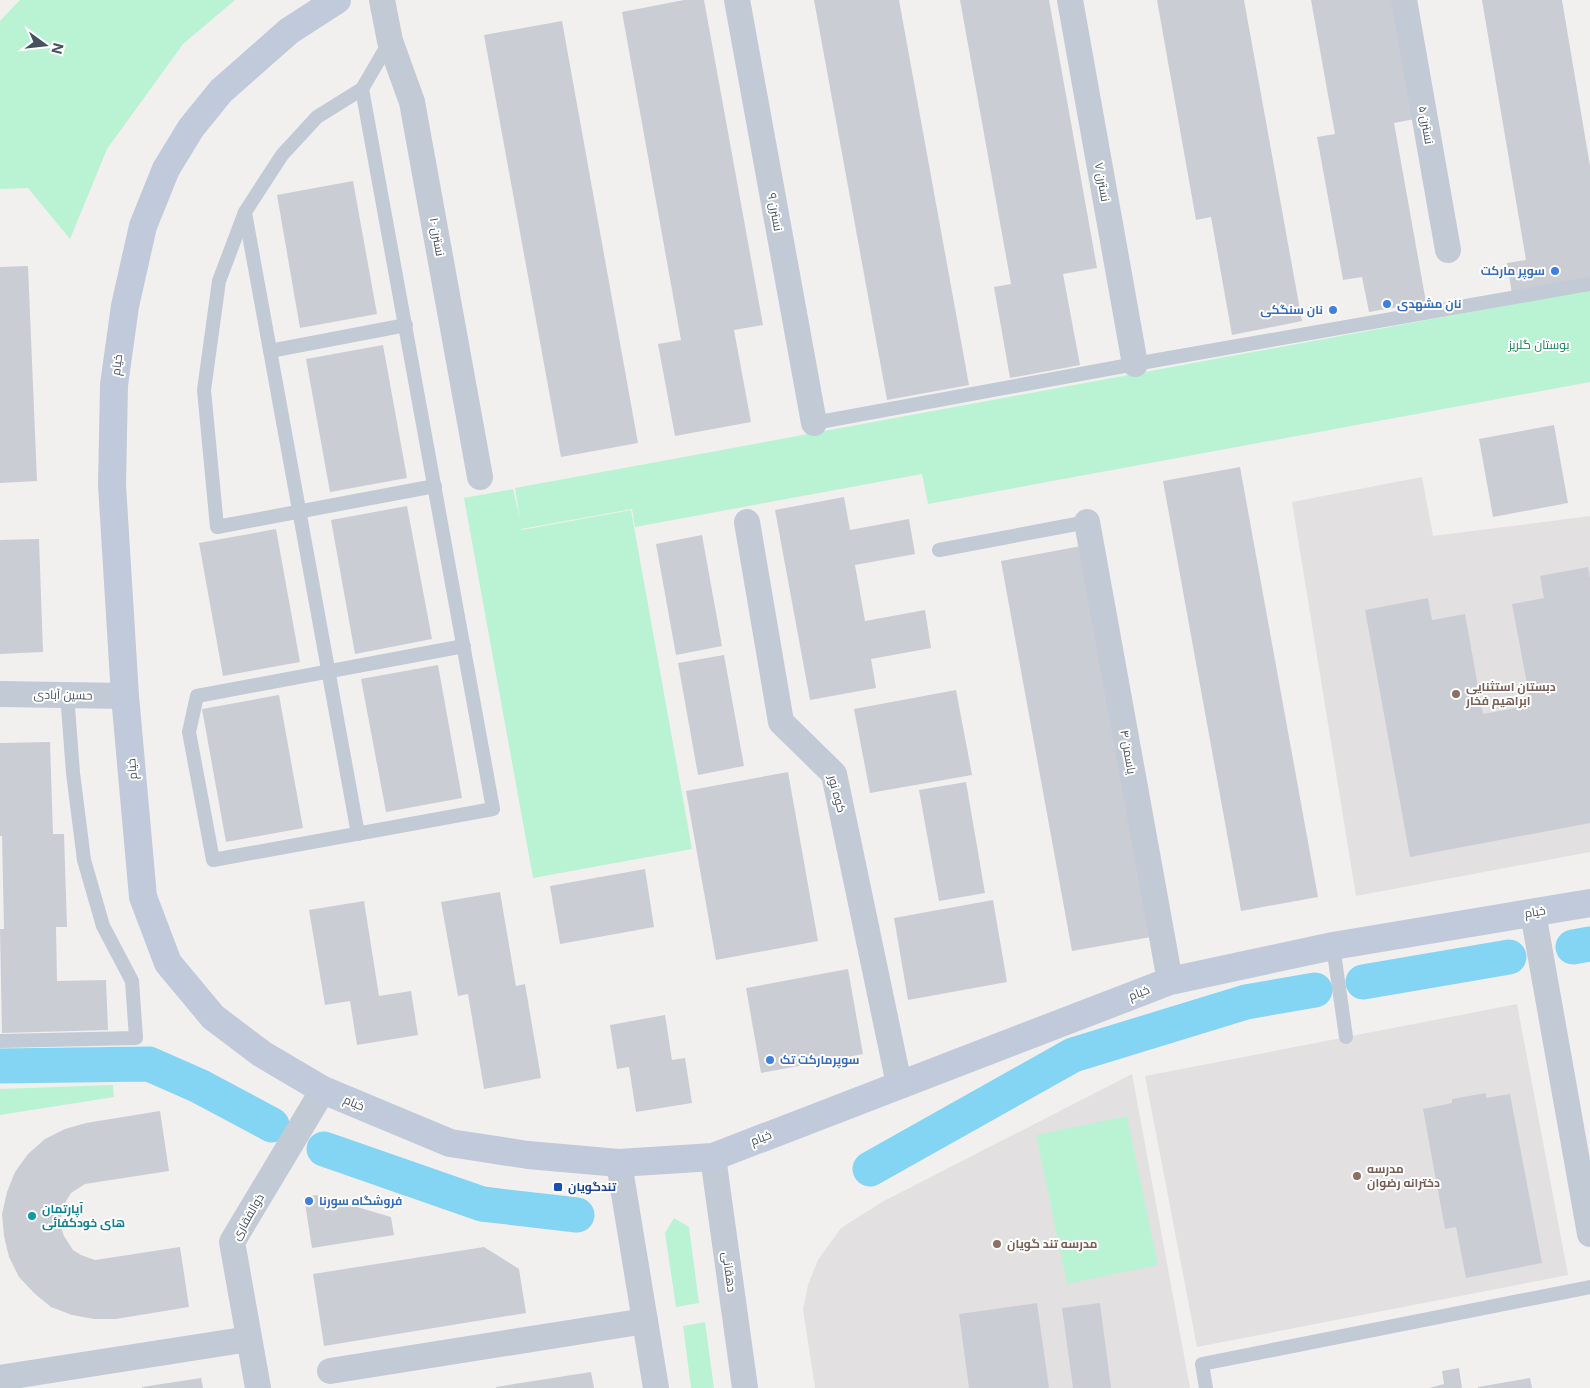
<svg xmlns="http://www.w3.org/2000/svg" width="1590" height="1388" viewBox="0 0 1590 1388" font-family="Inter,Cairo,sans-serif">
  <rect width="100%" height="100%" fill="#f2efef"/>
  <!-- education -->
  <g fill="#e3e0e1">
    <path d="M1422 477 1433 536 1590 516V852L1356 896 1292 502Z"/>
    <path d="M1517 1004 1568 1275 1197 1347 1145 1076Z"/>
    <path d="M1132 1074 1190 1388H815L803 1309 808 1285 818 1260 841 1228 882 1202Z"/>
  </g>
  <!-- green -->
  <g fill="#baf3d4">
    <path d="M20 0H235L183 44 107 149 70 239 28 188 0 189V21Z"/>
    <path d="M1590 290V382L928 504 922 474 635 527 632 509 521 529 522 530 631 510 692 849 533 878 464 498 513 489 520 519 515 488Z"/>
    <path d="M113 1085 114 1097 0 1115V1089Z"/>
    <path d="M1127 1116 1158 1265 1067 1284 1036 1135Z"/>
    <path d="M674 1218 689 1227 699 1303 676 1307 665 1233Z"/>
    <path d="M705 1322 714 1388H691L683 1326Z"/>
  </g>
  <g fill="none" stroke-linecap="round" stroke-linejoin="round">
    <!-- canal -->
    <g stroke="#84d4f3" stroke-width="35">
      <path d="M1573 947 1590 944"/>
      <path d="M1363 982 1509 957"/>
      <path d="M0 1066 149 1064 199 1086 272 1125"/>
      <path d="M324 1149 482 1204 577 1215"/>
      <path d="M870 1169 1073 1055 1246 1002 1315 990"/>
    </g>
  </g>
  <!-- building -->
  <g fill="#cbcdd5">
    <path d="M684 0H704L763 325 734 330 751 422 675 436 658 344 681 340 622 12Z"/>
    <path d="M814 0H899L969 385 887 400Z"/>
    <path d="M960 0H1049L1097 268 1063 274 1080 365 1010 378 994 287 1011 284Z"/>
    <path d="M1157 0H1244L1302 321 1232 335 1211 217 1196 220Z"/>
    <path d="M1311 0H1393L1415 119 1394 123 1426 302 1369 312 1362 277 1343 280 1317 137 1335 134Z"/>
    <path d="M1482 0H1562L1590 166V281L1512 294 1507 263 1526 260Z"/>
    <path d="M562 21 638 443 561 457 484 35Z"/>
    <path d="M353 181 377 314 300 328 277 195Z"/>
    <path d="M28 266 37 481 0 483V267Z"/>
    <path d="M383 345 407 478 330 492 306 359Z"/>
    <path d="M1554 425 1568 503 1493 517 1479 439Z"/>
    <path d="M1240 467 1318 897 1241 911 1163 481Z"/>
    <path d="M844 497 850 530 909 519 915 554 855 565 865 621 925 610 931 648 871 659 876 688 810 700 775 510Z"/>
    <path d="M407 506 432 639 355 654 331 520Z"/>
    <path d="M276 529 300 662 223 676 199 543Z"/>
    <path d="M702 535 722 646 676 655 656 544Z"/>
    <path d="M39 539 43 652 0 654V540Z"/>
    <path d="M1081 546 1151 937 1072 951 1001 561Z"/>
    <path d="M1588 567 1590 578V823L1410 857 1365 610 1428 598 1432 620 1465 614 1483 714 1531 705 1512 604 1544 598 1540 576Z"/>
    <path d="M724 655 744 766 698 775 678 663Z"/>
    <path d="M438 665 462 798 386 812 361 679Z"/>
    <path d="M956 690 972 775 870 793 854 709Z"/>
    <path d="M279 695 303 828 226 842 202 709Z"/>
    <path d="M50 742 53 834H64L67 927H56L57 981 106 980 108 1030 2 1033 0 929H4L2 836H0V743Z"/>
    <path d="M788 772 818 941 716 960 686 791Z"/>
    <path d="M966 782 985 893 939 901 919 790Z"/>
    <path d="M645 869 654 927 560 944 550 886Z"/>
    <path d="M500 892 516 986 525 984 541 1078 484 1089 468 994 458 996 441 902Z"/>
    <path d="M993 900 1007 982 908 1000 894 918Z"/>
    <path d="M364 901 379 996 411 991 418 1035 357 1045 350 1001 325 1005 309 910Z"/>
    <path d="M848 969 863 1054 761 1073 746 988Z"/>
    <path d="M665 1015 672 1060 685 1058 692 1103 636 1112 629 1067 617 1069 610 1025Z"/>
    <path d="M1486 1093V1098L1510 1094 1542 1263 1466 1278 1456 1227 1445 1229 1423 1109 1452 1103V1099Z"/>
    <path d="M160 1111 169 1171 85 1184 71 1193 66 1201 61 1218V1227L64 1236 73 1250 81 1255 95 1260 180 1247 189 1307 116 1319H94L72 1315 51 1307 34 1293 19 1277 9 1257 4 1236 2 1214 7 1192 15 1172 28 1154 45 1139 65 1129 86 1123Z"/>
    <path d="M316 1195 391 1217 394 1235 312 1248 304 1197Z"/>
    <path d="M484 1247 519 1269 526 1313 324 1346 313 1274Z"/>
    <path d="M1037 1303 1049 1388H969L959 1314Z"/>
    <path d="M1100 1303 1111 1388H1073L1062 1308Z"/>
    <path d="M1459 1368 1462 1388H1429L1444 1384 1442 1371Z"/>
    <path d="M591 1372 594 1388H496V1387Z"/>
    <path d="M201 1378 203 1388H142V1387Z"/>
    <path d="M1530 1378 1532 1388H1478V1387Z"/>
  </g>
  <g fill="none" stroke-linecap="round" stroke-linejoin="round">
    <!-- lane -->
    <g stroke="#c1cad5" stroke-width="14">
      <path d="M390 41 362 89 317 117 282 155 245 212 219 281 204 390 217 527 435 486"/>
      <path d="M362 89 493 809 213 860 189 732 197 696 464 646"/>
      <path d="M245 213 358 834"/>
      <path d="M270 351 406 325"/>
      <path d="M814 423 1135 364 1590 284"/>
      <path d="M939 550 1087 522"/>
      <path d="M1333 946 1346 1037"/>
      <path d="M0 1041 136 1038 132 981 103 926 84 860 73 773 67 694"/>
      <path d="M1206 1388 1202 1364 1590 1287"/>
    </g>
    <!-- street -->
    <g stroke="#c1cad5" stroke-width="26">
      <path d="M382 0 390 41 412 102 480 477"/>
      <path d="M737 0 814 423"/>
      <path d="M1070 0 1135 364"/>
      <path d="M1404 0 1448 250"/>
      <path d="M747 522 781 722 834 774 899 1084"/>
      <path d="M1087 522 1170 981"/>
      <path d="M0 694 125 696"/>
      <path d="M1533 913 1590 1234"/>
      <path d="M713 1157 745 1388"/>
      <path d="M619 1163 656 1388"/>
      <path d="M330 1371 645 1321"/>
      <path d="M0 1378 249 1339"/>
      <path d="M258 1388 232 1242 323 1090"/>
    </g>
    <!-- secondary -->
    <path stroke="#c0cada" stroke-width="28" d="M337 0 289 31 221 91 191 128 166 169 143 226 125 306 114 385 112 485 125 696 143 897 168 963 213 1017 262 1054 323 1090 450 1143 528 1155 619 1163 713 1157 1170 981 1333 946 1590 903"/>
  </g>
  <!-- markers -->
  <g fill="#3f7fe0" stroke="#fff" stroke-width="2">
    <circle cx="1555" cy="271" r="5"/>
    <circle cx="1387" cy="304" r="5"/>
    <circle cx="1333" cy="310" r="5"/>
    <circle cx="770" cy="1060" r="5"/>
    <circle cx="309" cy="1201" r="5"/>
  </g>
  <g fill="#8d6e63" stroke="#fff" stroke-width="2">
    <circle cx="1456" cy="694" r="5"/>
    <circle cx="1357" cy="1176" r="5"/>
    <circle cx="997" cy="1244" r="5"/>
  </g>
  <rect fill="#1a4fb4" stroke="#fff" stroke-width="2" x="553" y="1182" width="10" height="10" rx="2.5"/>
  <circle fill="#0f9aa8" stroke="#fff" stroke-width="2" cx="32" cy="1216" r="5"/>
  <g text-anchor="middle" stroke-width="4" stroke-linejoin="round" paint-order="stroke">
    <!-- street labels -->
    <g font-size="12" fill="#46515e" stroke="#fff">
      <text transform="translate(1426 125) rotate(80)" y="4">نسترن ۵</text>
      <text transform="translate(1102 182) rotate(80)" y="4">نسترن ۷</text>
      <text transform="translate(775 212) rotate(80)" y="4">نسترن ۹</text>
      <text transform="translate(437 237) rotate(80)" y="4">نسترن ۱۰</text>
      <text transform="translate(117 365) rotate(-83)" y="4">خیام</text>
      <text transform="translate(63 695) rotate(1)" y="4">حسین آبادی</text>
      <text transform="translate(1128 752) rotate(80)" y="4">یاسمن ۴</text>
      <text transform="translate(132 769) rotate(-95)" y="4">خیام</text>
      <text transform="translate(837 794) rotate(75)" y="4">کوه نور</text>
      <text transform="translate(1535 912) rotate(-9)" y="4">خیام</text>
      <text transform="translate(1139 993) rotate(-21)" y="4">خیام</text>
      <text transform="translate(354 1103) rotate(23)" y="4">خیام</text>
      <text transform="translate(761 1138) rotate(-21)" y="4">خیام</text>
      <text transform="translate(248 1217) rotate(-60)" y="4">ذوالفقاری</text>
      <text transform="translate(729 1272) rotate(82)" y="4">دهقانی</text>
    </g>
    <!-- shop labels -->
    <g font-size="12" font-weight="bold" fill="#366cbe" stroke="#fff" text-anchor="start">
      <text x="1545" y="275" text-anchor="end">سوپر مارکت</text>
      <text x="1397" y="308">نان مشهدی</text>
      <text x="1323" y="314" text-anchor="end">نان سنگکی</text>
      <text x="780" y="1064">سوپرمارکت تک</text>
      <text x="319" y="1205">فروشگاه سورنا</text>
    </g>
    <!-- park labels -->
    <g font-size="12" fill="#108654" stroke="#fff">
      <text x="1539" y="349">بوستان گلریز</text>
    </g>
    <!-- education labels -->
    <g font-size="12" font-weight="bold" fill="#785e54" stroke="#fff" text-anchor="start">
      <text x="1466" y="691">دبستان استثنایی<tspan x="1466" dy="14">ابراهیم فخار</tspan></text>
      <text x="1367" y="1173">مدرسه<tspan x="1367" dy="14">دخترانه رضوان</tspan></text>
      <text x="1007" y="1248">مدرسه تند گویان</text>
    </g>
    <!-- transit labels -->
    <g font-size="12" font-weight="bold" fill="#164399" stroke="#fff" text-anchor="start">
      <text x="568" y="1191">تندگویان</text>
    </g>
    <!-- culture labels -->
    <g font-size="12" font-weight="bold" fill="#0d838f" stroke="#fff" text-anchor="start">
      <text x="42" y="1213">آپارتمان<tspan x="42" dy="14">های خودکفائی</tspan></text>
    </g>
  </g>
  <!-- north arrow -->
  <g transform="translate(45 45) rotate(105)" stroke="#ffffff" stroke-width="4" paint-order="stroke">
  <path d="M0-4L9 19L0 12L-9 19Z" fill="#46515e"/>
  <text y="-8" font-size="14" font-weight="bold" text-anchor="middle" fill="#46515e">N</text>
  </g>
</svg>
